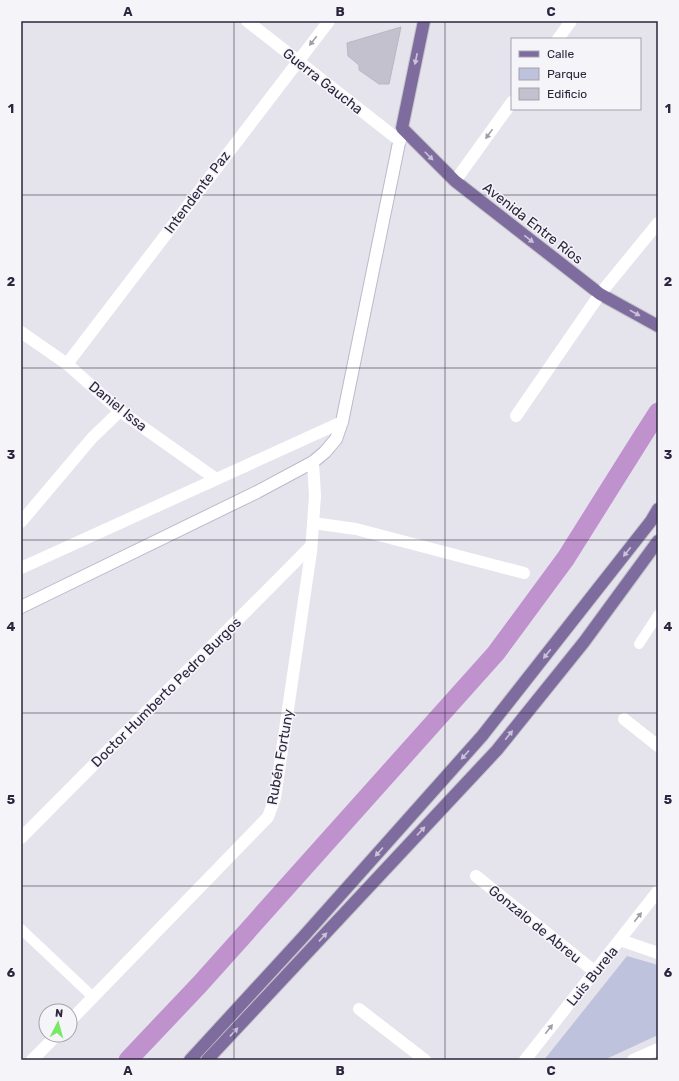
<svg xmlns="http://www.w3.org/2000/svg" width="679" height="1081" viewBox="0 0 679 1081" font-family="Rubik,sans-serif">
  <rect width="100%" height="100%" fill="#e5e4ec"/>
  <!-- green -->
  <path fill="#bfc2dc" d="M627 956 658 965V1035L604 1060H544Z"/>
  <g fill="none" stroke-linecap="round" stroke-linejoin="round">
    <!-- canal -->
    <path stroke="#bf91cd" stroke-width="19" d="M128 1060 200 984 496 653 566 558 642 437 658 412"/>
  </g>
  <!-- building -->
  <path fill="#c3c1cd" stroke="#bab7c6" d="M401 27 389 84H379L359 70V65L348 56 347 43Z"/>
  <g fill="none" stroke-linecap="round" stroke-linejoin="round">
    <defs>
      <path id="secondary" d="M21 607 257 492 313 462 325 452 336 439 342 422 402 128"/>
      <g id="primary">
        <path d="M424 21 402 128 455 181 600 294 658 326"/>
        <path d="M190 1060 303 937 482 736 651 521 658 509"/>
        <path d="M207 1060 497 750 584 642 658 541"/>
      </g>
    </defs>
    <!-- secondary casing -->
    <use href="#secondary" stroke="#bdb8cb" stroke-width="14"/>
    <!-- primary casing -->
    <use href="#primary" stroke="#c4c2c9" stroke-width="14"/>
    <!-- lane -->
    <g stroke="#fff" stroke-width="10">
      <path d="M639 644 658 615"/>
      <path d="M21 929 93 997"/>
    </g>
    <!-- street -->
    <g stroke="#fff" stroke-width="12">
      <path d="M247 21 400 141"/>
      <path d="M558 39 571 21"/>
      <path d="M455 181 512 102"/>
      <path d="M21 332 67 364 120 411 216 479"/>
      <path d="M67 364 329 21"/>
      <path d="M516 416 600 294 658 223"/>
      <path d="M21 522 92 438 120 411"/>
      <path d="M313 523 356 529 524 573"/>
      <path d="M21 568 342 422"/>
      <path d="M624 719 658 746"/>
      <path d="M21 838 311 546"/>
      <path d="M476 876 594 971"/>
      <path d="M620 940 658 953"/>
      <path d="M359 1009 425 1060"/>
      <path d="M70 1021 268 817 275 798 311 552 315 496 313 462"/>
      <path d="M32 1060 57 1035"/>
      <path d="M525 1060 658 891"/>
      <path d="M633 1060 658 1049"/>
    </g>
    <!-- secondary -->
    <use href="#secondary" stroke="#fff" stroke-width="12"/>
    <!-- primary -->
    <use href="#primary" stroke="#7e6c9e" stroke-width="12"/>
  </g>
  <!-- one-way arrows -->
  <defs><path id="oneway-solid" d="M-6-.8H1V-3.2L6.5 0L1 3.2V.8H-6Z"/></defs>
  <g fill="#a09da8">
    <use href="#oneway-solid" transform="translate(313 41) rotate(128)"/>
    <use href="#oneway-solid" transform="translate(489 134) rotate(126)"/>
    <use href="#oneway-solid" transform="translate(638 917) rotate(-52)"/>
    <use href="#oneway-solid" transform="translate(549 1029) rotate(-52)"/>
  </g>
  <g fill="#cbc4d9">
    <use href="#oneway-solid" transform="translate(416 59) rotate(102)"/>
    <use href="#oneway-solid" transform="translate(429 156) rotate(45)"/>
    <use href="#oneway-solid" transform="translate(529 239) rotate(38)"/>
    <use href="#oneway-solid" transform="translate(635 313) rotate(29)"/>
    <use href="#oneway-solid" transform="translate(627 552) rotate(128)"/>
    <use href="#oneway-solid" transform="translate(547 654) rotate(128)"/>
    <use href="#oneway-solid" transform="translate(509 735) rotate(-51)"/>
    <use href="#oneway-solid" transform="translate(465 755) rotate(132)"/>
    <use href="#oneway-solid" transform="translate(421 831) rotate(-47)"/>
    <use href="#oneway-solid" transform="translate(379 852) rotate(132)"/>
    <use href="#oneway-solid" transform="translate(323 937) rotate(-47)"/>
    <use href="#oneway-solid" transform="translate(234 1032) rotate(-47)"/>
  </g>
  <!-- grid -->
  <path fill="none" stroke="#2d253d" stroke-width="1" stroke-opacity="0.55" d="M234 21V1060M445 21V1060M21 195H658M21 368H658M21 540H658M21 713H658M21 886H658"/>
  <g text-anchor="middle" stroke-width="3" stroke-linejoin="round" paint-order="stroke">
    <!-- street labels -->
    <g font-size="14" fill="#2d253d" stroke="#f5f4f9">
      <text transform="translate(323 81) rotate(38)" y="5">Guerra Gaucha</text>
      <text transform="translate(197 192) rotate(-53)" y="5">Intendente Paz</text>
      <text transform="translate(533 223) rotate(38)" y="5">Avenida Entre Ríos</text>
      <text transform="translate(118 406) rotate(39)" y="5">Daniel Issa</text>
      <text transform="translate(166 692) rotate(-45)" y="5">Doctor Humberto Pedro Burgos</text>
      <text transform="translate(280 757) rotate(-80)" y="5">Rubén Fortuny</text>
      <text transform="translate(535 924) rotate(39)" y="5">Gonzalo de Abreu</text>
      <text transform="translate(592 976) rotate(-51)" y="5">Luis Burela</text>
    </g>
  </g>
  <!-- border -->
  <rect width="679" height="1081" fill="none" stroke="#f5f4f9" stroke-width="44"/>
  <!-- legend -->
  <rect x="511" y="38" width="130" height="72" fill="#f5f4f9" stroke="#a5a1ae"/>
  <rect x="519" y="51" width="20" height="6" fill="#7e6c9e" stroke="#a5a1ae"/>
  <text x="547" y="58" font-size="12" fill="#2d253d">Calle</text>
  <rect x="519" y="68" width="20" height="12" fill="#bfc2dc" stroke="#a5a1ae"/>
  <text x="547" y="78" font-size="12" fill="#2d253d">Parque</text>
  <rect x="519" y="88" width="20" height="12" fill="#c3c1cd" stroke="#a5a1ae"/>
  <text x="547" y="98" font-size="12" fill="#2d253d">Edificio</text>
  <!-- north arrow -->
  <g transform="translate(58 1023) rotate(6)"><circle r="19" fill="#f5f4f9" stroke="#a5a1ae"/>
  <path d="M0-3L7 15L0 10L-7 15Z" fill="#7ae767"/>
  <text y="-6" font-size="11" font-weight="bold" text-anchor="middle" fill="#2d253d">N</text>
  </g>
  <rect x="22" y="22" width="635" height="1037" fill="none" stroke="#2d253d" stroke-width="1.5"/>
  <g font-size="13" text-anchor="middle" font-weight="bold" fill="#2d253d">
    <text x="128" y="16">A</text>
    <text x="340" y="16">B</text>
    <text x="551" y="16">C</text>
    <text x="11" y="113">1</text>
    <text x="668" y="113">1</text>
    <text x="11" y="286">2</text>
    <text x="668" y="286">2</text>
    <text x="11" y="459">3</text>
    <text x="668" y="459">3</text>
    <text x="11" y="631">4</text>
    <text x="668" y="631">4</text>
    <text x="11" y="804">5</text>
    <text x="668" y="804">5</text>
    <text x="11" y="977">6</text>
    <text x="668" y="977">6</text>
    <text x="128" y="1075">A</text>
    <text x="340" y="1075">B</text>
    <text x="551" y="1075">C</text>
  </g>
</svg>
